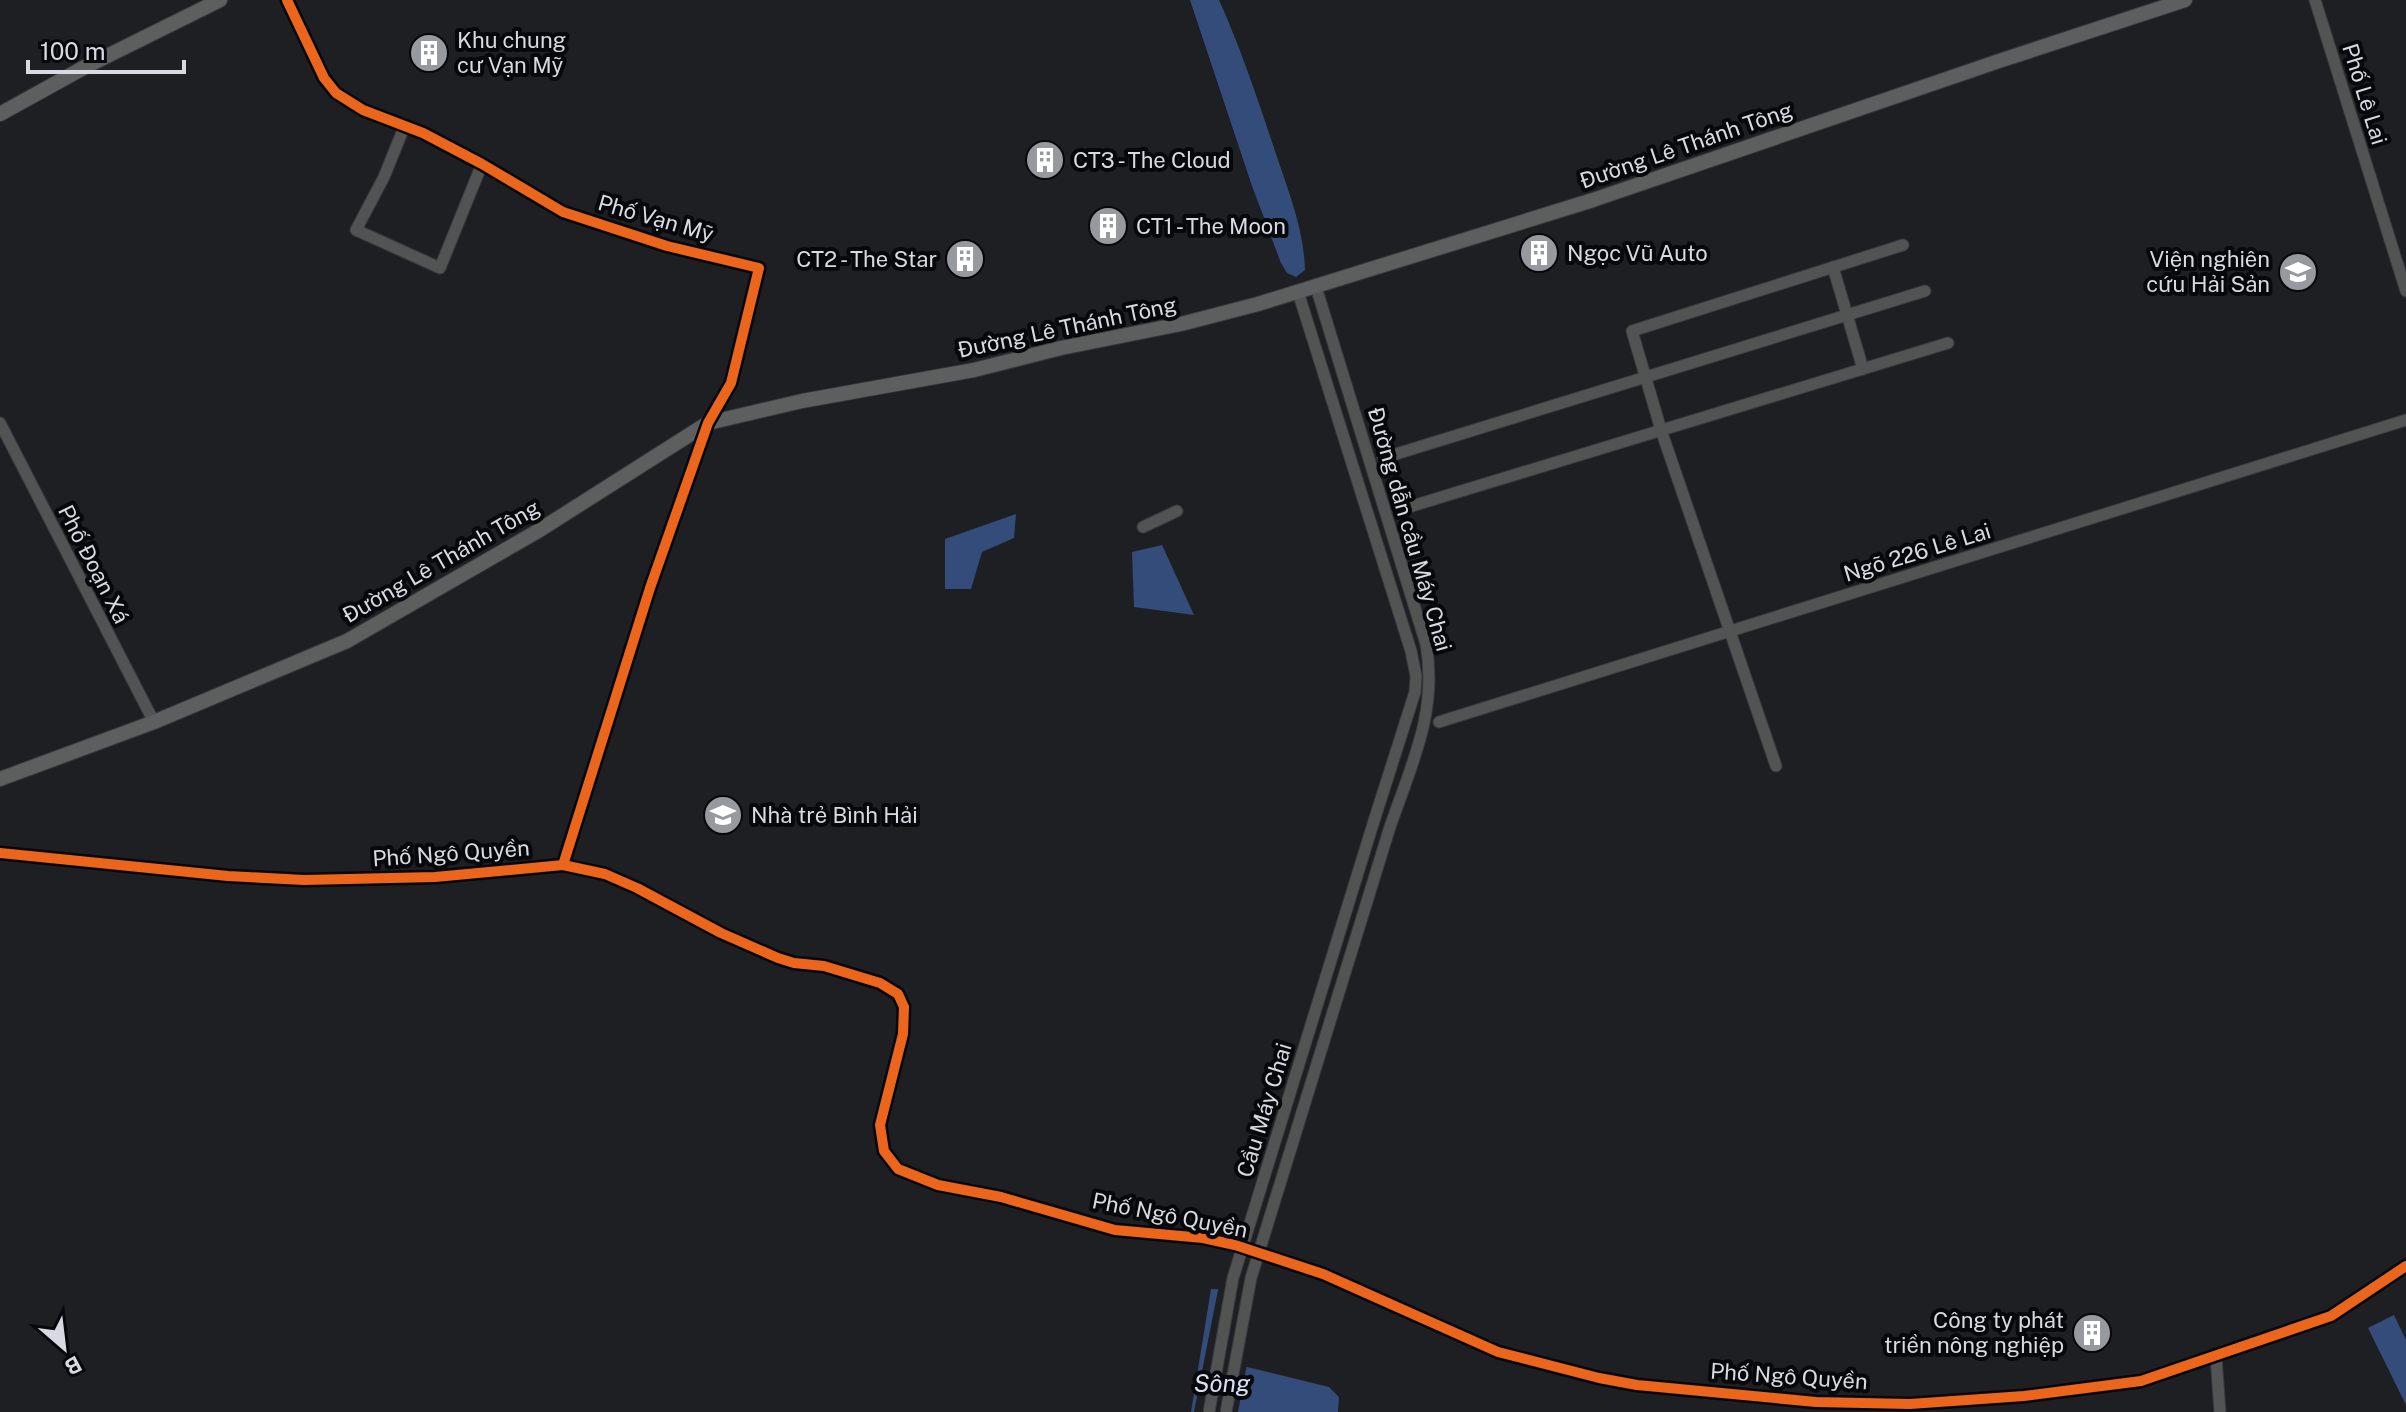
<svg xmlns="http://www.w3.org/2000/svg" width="2406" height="1412" viewBox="0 0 2406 1412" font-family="'Public Sans',sans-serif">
  <rect width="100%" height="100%" fill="#1d1f23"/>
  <!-- water -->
  <g fill="#344c79">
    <path d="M1190 0H1219C1241 49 1258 100 1275 151 1288 190 1304 229 1305 270L1296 277 1287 273 1281 263 1252 186Z"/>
    <path d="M1016 514 1014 538 982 552 971 589H945V539Z"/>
    <path d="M1162 545 1194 615 1134 607 1132 552Z"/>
    <path d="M1211 1289 1241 1290 1234 1351 1243 1366 1329 1387 1339 1397 1338 1412H1191Z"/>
    <path d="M2394 1315 2406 1340V1405L2368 1328Z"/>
  </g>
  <!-- pier -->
  <path fill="#1d1f23" d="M1219 1285 1241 1286 1244 1289 1238 1351 1247 1364 1238 1412H1194Z"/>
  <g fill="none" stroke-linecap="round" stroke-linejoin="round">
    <defs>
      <g id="minor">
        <path d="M287 0 324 78 336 93 363 110 423 133 482 164 563 212 667 246 759 268 731 383 708 423 650 588 563 865"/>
        <path d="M2315 0 2406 291"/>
        <path d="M405 125 384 177 356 230 440 268 482 164"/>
        <path d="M1833 267 1863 369"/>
        <path d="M1316 287 1426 644C1438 713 1411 765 1389 830"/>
        <path d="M1298 292 1411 651 1416 676 1415 692 1373 824"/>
        <path d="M0 423 154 722"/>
        <path d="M1383 458 1925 291"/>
        <path d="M1399 510 1948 343"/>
        <path d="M1143 527 1177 511"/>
        <path d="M1439 722 2406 420"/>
        <path d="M1776 766 1661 430 1632 331 1903 245"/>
        <path d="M0 853 228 876 304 880 435 877 563 865 605 874 637 888 721 933 778 958 794 963 824 966 880 983 898 994 904 1007 903 1034 880 1125 884 1151 898 1169 938 1185 1001 1197 1115 1230 1203 1238 1235 1245 1323 1274 1498 1352 1599 1378 1637 1385 1816 1402 1910 1404 2024 1396 2141 1381 2331 1316 2406 1266"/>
        <path d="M2216 1357 2220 1412"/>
      </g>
      <g id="major">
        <path d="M0 114 85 67 220 0"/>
        <path d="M0 779 154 722 347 641 538 531 708 423 802 401 974 370 1061 348 1181 324 1258 304 1593 200 1999 61 2185 0"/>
      </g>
    </defs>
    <!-- minor casing -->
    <use href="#minor" stroke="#38393d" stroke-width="13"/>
    <!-- major casing -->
    <use href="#major" stroke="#38393d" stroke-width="16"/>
    <!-- minor -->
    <use href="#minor" stroke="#525353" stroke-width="11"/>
    <!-- major -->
    <use href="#major" stroke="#5c5f5e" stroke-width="14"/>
    <defs>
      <g id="minor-bridge">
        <path d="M1209 1412 1233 1278 1373 824"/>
        <path d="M1226 1412 1251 1278 1389 830"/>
      </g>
    </defs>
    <!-- minor-bridge casing -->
    <use href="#minor-bridge" stroke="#38393d" stroke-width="13" stroke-linecap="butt"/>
    <!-- minor-bridge -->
    <use href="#minor-bridge" stroke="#525353" stroke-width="11"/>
    <defs>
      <g id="cycleway">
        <path d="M287 0 324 78 336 93 363 110 423 133 482 164 563 212 667 246 759 268 731 383 708 423 650 588 563 865"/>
        <path d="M0 853 228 876 304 880 435 877 563 865 605 874 637 888 721 933 778 958 794 963 824 966 880 983 898 994 904 1007 903 1034 880 1125 884 1151 898 1169 938 1185 1001 1197 1115 1230 1203 1238 1235 1245 1323 1274 1498 1352 1599 1378 1637 1385 1816 1402 1910 1404 2024 1396 2141 1381 2331 1316 2406 1266"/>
      </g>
    </defs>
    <!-- cycleway casing -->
    <use href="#cycleway" stroke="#07080c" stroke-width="15"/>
    <!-- cycleway -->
    <use href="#cycleway" stroke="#eb651d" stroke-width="10"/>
  </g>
  <!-- icons -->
  <defs>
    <symbol id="building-disc" viewBox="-11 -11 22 22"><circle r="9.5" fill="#96999e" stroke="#07080c"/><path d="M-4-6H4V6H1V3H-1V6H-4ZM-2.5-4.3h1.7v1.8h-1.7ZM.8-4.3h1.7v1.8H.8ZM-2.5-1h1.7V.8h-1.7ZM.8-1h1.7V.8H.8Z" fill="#fff"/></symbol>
    <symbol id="university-disc" viewBox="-11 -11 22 22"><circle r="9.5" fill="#96999e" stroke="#07080c"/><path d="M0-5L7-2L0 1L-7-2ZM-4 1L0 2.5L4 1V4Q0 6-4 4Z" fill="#fff"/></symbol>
    <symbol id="school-disc" viewBox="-11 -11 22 22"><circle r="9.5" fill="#96999e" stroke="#07080c"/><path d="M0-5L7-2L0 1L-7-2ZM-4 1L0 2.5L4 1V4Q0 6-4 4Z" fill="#fff"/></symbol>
  </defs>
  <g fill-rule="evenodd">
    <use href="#building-disc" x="407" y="31" width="44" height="44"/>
    <use href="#building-disc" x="1023" y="138" width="44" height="44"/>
    <use href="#building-disc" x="1086" y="204" width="44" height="44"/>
    <use href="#building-disc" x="1517" y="231" width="44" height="44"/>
    <use href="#building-disc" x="943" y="237" width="44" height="44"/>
    <use href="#university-disc" x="2276" y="250" width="44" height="44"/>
    <use href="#school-disc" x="701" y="793" width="44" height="44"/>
    <use href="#building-disc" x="2070" y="1311" width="44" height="44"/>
  </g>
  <g text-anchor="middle" stroke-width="8" stroke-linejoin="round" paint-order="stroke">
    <!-- poi labels -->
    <g font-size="22" fill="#d7dae0" stroke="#07080c" text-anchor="start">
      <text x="457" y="48">Khu chung<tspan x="457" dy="25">cư Vạn Mỹ</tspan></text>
      <text x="1073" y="168">CT3 - The Cloud</text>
      <text x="1136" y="234">CT1 - The Moon</text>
      <text x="1567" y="261">Ngọc Vũ Auto</text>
      <text x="937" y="267" text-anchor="end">CT2 - The Star</text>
      <text x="2270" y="267" text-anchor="end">Viện nghiên<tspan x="2270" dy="25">cứu Hải Sản</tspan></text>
      <text x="751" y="823">Nhà trẻ Bình Hải</text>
      <text x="2064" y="1328" text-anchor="end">Công ty phát<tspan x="2064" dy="25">triền nông nghiệp</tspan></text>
    </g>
    <!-- street labels -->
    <g font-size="22" fill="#d7dae0" stroke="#07080c">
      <text transform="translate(2365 94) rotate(73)" y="8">Phố Lê Lai</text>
      <text transform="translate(1686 145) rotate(-19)" y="8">Đường Lê Thánh Tông</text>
      <text transform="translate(656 218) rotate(16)" y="8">Phố Vạn Mỹ</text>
      <text transform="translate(1067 327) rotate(-12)" y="8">Đường Lê Thánh Tông</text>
      <text transform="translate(1410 529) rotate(74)" y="8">Đường dẫn cầu Máy Chai</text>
      <text transform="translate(1917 552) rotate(-17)" y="8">Ngõ 226 Lê Lai</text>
      <text transform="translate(441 561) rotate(-30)" y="8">Đường Lê Thánh Tông</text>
      <text transform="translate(94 564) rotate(63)" y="8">Phố Đoạn Xá</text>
      <text transform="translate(451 853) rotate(-4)" y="8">Phố Ngô Quyền</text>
      <text transform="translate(1264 1110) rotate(-73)" y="8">Cầu Máy Chai</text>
      <text transform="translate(1170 1215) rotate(11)" y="8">Phố Ngô Quyền</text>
      <text transform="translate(1789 1376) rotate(4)" y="8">Phố Ngô Quyền</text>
    </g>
    <!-- water labels -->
    <g font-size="24" font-style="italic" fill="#d9e2f2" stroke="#07080c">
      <text x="1222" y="1392">Sông</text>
    </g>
  </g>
  <!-- north arrow -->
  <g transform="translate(64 1348) rotate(152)" stroke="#07080c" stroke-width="6" paint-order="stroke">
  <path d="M0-6L14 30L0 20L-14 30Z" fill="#d7dae0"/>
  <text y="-12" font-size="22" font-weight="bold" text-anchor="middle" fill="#d7dae0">B</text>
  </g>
  <!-- scale -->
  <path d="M28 60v12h156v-12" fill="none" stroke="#d7dae0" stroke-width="4"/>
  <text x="40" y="60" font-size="24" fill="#d7dae0" stroke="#07080c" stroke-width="6" paint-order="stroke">100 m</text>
</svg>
